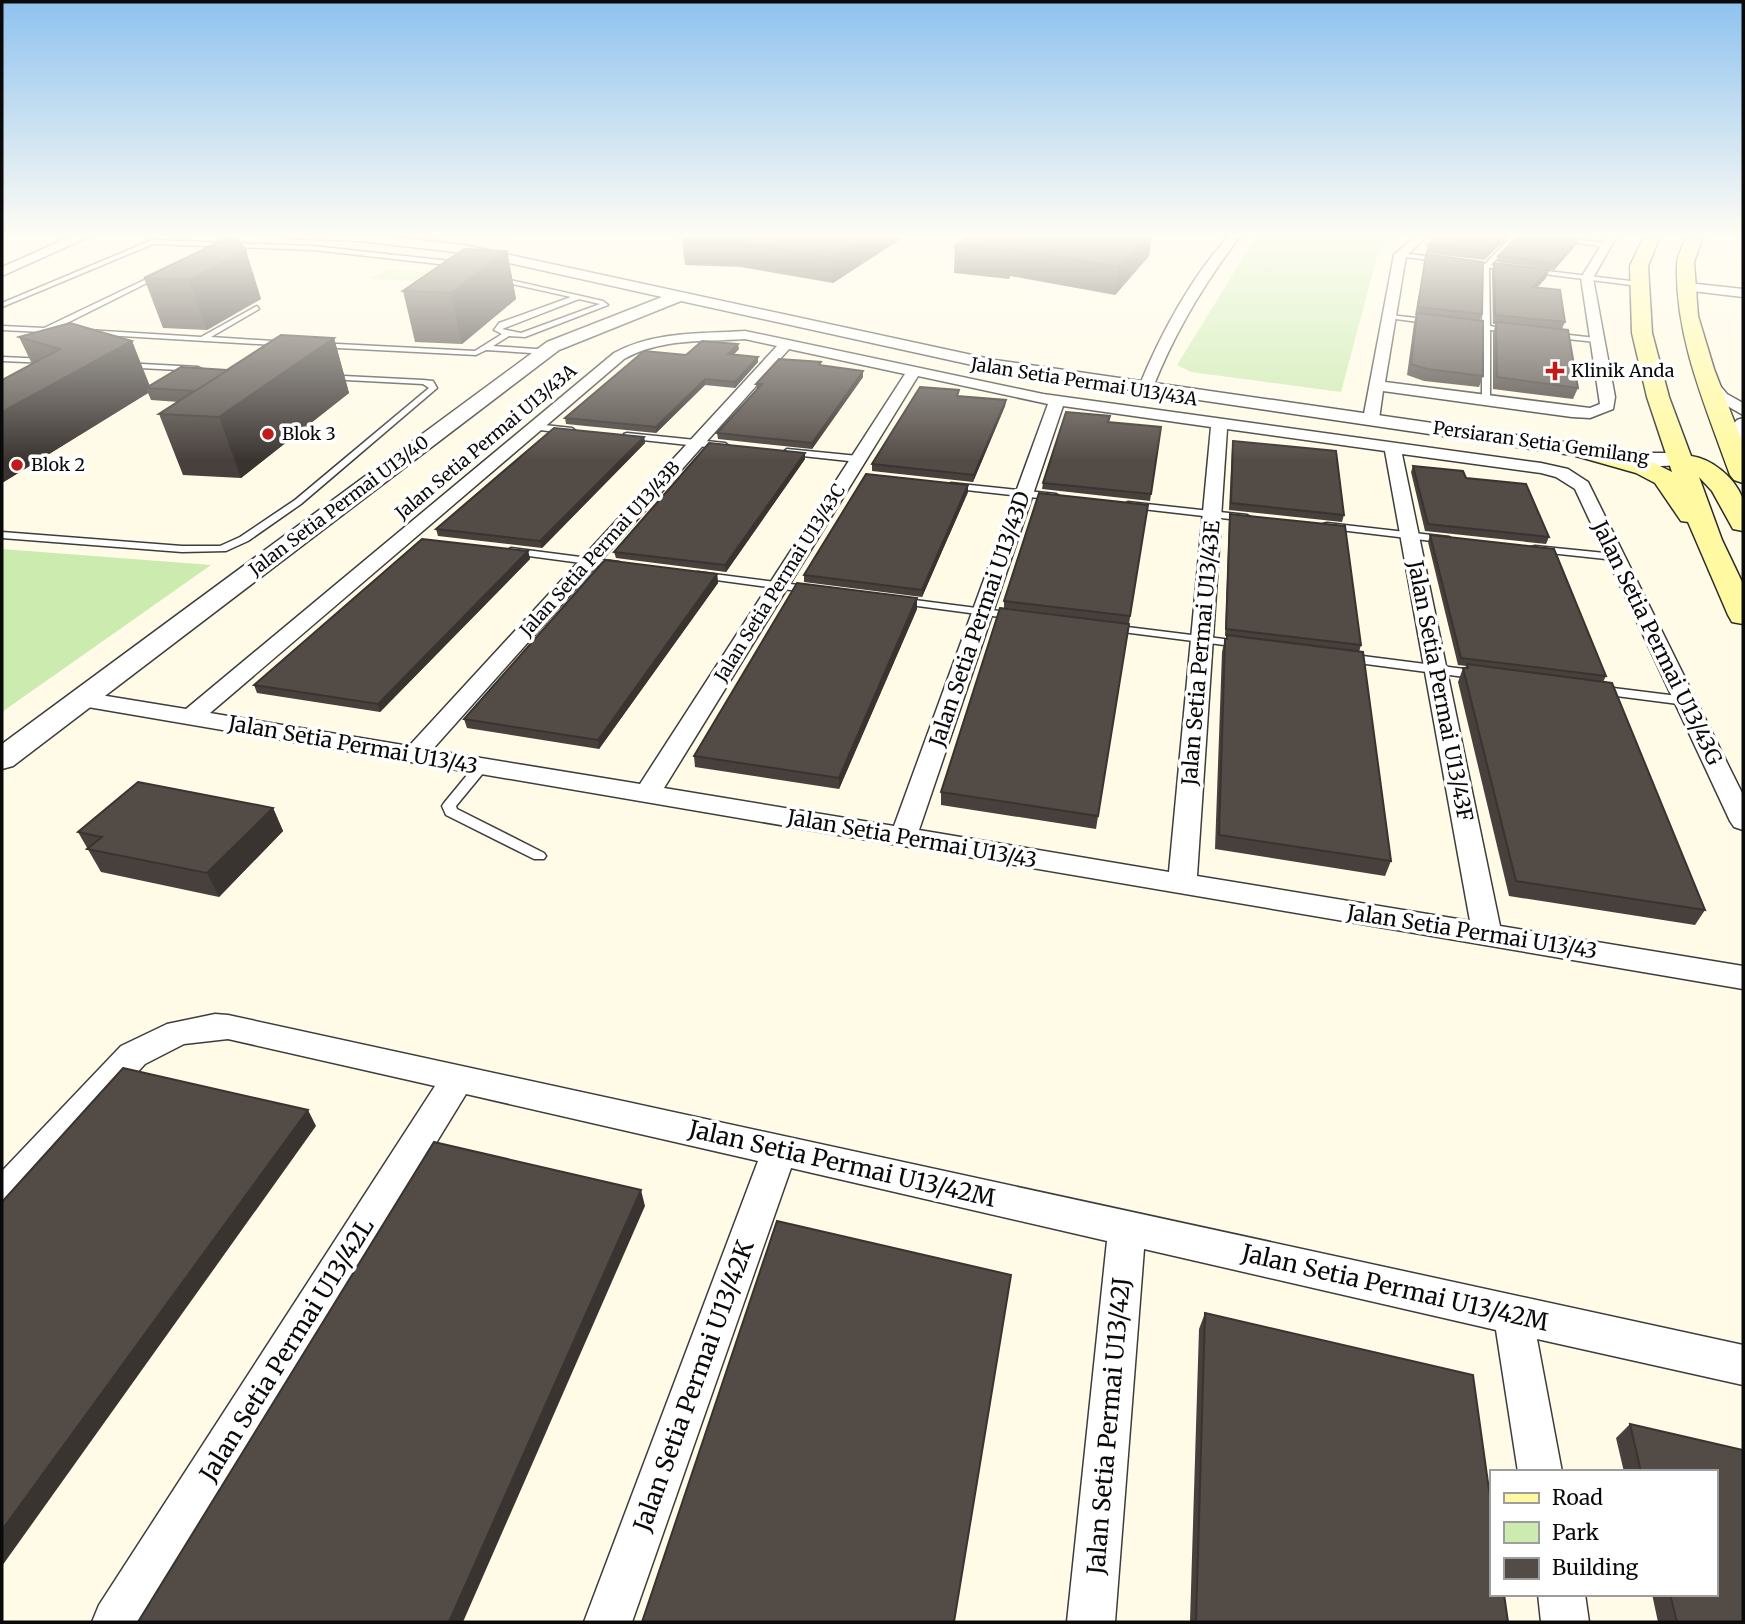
<svg xmlns="http://www.w3.org/2000/svg" width="1745" height="1624" viewBox="0 0 1745 1624" font-family="Merriweather,serif">
  <rect width="100%" height="100%" fill="#fffbe7"/>
  <!-- green -->
  <g fill="#cbebaf">
    <path d="M1263 234H1401L1378 253 1341 392 1191 372 1177 365 1254 240Z"/>
    <path d="M2 549 211 565 2 712Z"/>
  </g>
  <!-- pitch -->
  <path fill="#dff2c1" d="M384 270 433 272 419 281 369 279Z"/>
  <g fill="none" stroke-linecap="round" stroke-linejoin="round">
    <defs>
      <g id="service">
        <path d="M1514 234H1520L1491 265 1512 268V270L1489 268 1490 326 1517 331 1513 333 1490 330V400L1486 402 1482 400V329L1460 325 1464 323 1482 325 1483 267 1461 263 1464 261 1485 264Z"/>
        <path d="M1559 237 1605 243 1608 245 1605 247 1557 240Z"/>
        <path d="M152 240 313 246 450 261 464 269 459 270 448 265 313 250 153 244 2 307V303Z"/>
        <path d="M1400 253 1444 258 1447 260 1444 262 1398 256Z"/>
        <path d="M1530 269 1639 282 1642 284 1639 286 1528 272Z"/>
        <path d="M163 271 165 274 55 329H63V333L2 330V326L44 328Z"/>
        <path d="M497 277 603 301 608 305 525 337 509 336 493 346 549 350 550 352 546 354 486 350 476 355 318 347 314 345 318 343 475 351 502 334 494 330 499 323 571 297 495 280ZM579 299 600 304 521 333 502 329Z"/>
        <path d="M257 306 259 309 211 337 287 342 291 344 290 346 87 334 83 332 87 330 201 337Z"/>
        <path d="M1390 315 1434 320 1438 322 1434 324 1388 318Z"/>
        <path d="M1551 333 1596 338 1600 340 1596 342 1548 337Z"/>
        <path d="M2 357 48 359 52 361 48 363 2 361Z"/>
        <path d="M124 363 198 367 202 369 198 371 121 367 120 365Z"/>
        <path d="M324 375 423 380 433 381 437 388 301 504 248 541 226 551 182 552 2 538V532L182 546H220L240 537 295 500 429 388 423 384 327 379H324Z"/>
        <path d="M535 424 572 428 576 431 572 434 532 429V425Z"/>
        <path d="M627 433 725 443 729 446 725 449 624 438V434Z"/>
        <path d="M787 449 858 456 863 459 858 462 784 454 783 452Z"/>
        <path d="M951 483 1056 494 1061 497 1056 500 948 488 946 486Z"/>
        <path d="M1128 502 1247 515 1252 518 1247 521 1125 507 1123 505Z"/>
        <path d="M1327 523 1449 537 1454 540 1449 543 1323 528V524Z"/>
        <path d="M1535 546 1615 554 1620 557 1615 560 1531 551V547Z"/>
        <path d="M511 548 619 562 624 565 619 568 507 553 506 551Z"/>
        <path d="M698 572 813 587 818 590 813 593 694 577V573Z"/>
        <path d="M899 598 1015 613 1021 616 1015 619 895 603 893 601Z"/>
        <path d="M1111 625 1240 641 1246 644 1240 647 1107 630 1105 628Z"/>
        <path d="M1347 654 1480 671 1486 675 1480 679 1343 661V655Z"/>
        <path d="M1597 686 1686 697 1692 701 1686 705 1593 693 1591 690Z"/>
        <path d="M482 762 489 766 456 806 457 809 544 853 546 856 544 859H534L446 815 442 806 444 803 477 763Z"/>
      </g>
      <g id="minor">
        <path d="M1231 234H1242C1206 280 1175 332 1153 387L1146 391 1141 390 1139 387C1159 337 1193 273 1231 234Z"/>
        <path d="M1418 234H1429L1406 256 1385 382 1590 408 1600 404 1581 278 1608 234H1618L1593 278 1615 397 1613 409 1590 418 1572 417 1383 391 1379 419 1377 422H1365L1363 419 1394 255Z"/>
        <path d="M1688 283 1743 289V297L1684 290 1682 287Z"/>
        <path d="M745 331 1043 394 1541 463 1568 469 1588 482 1743 795V830L1734 827 1730 821 1575 489 1556 477 1541 473 1402 454 1500 926 1743 966V989L82 706 74 704 70 699 74 694 82 692 186 709 614 353C655 331 699 334 745 331ZM745 339 777 346 409 746 210 713 624 359C661 338 703 342 745 339ZM789 349 905 374 640 784 432 750ZM918 376 1048 404 894 826 664 788ZM1063 406 1211 427 1169 872 919 830ZM1227 429 1385 451 1470 921 1197 876Z"/>
        <path d="M1706 374 1711 375 1727 394 1743 403V415L1717 400 1699 378Z"/>
        <path d="M1743 418V473H1741L1732 468 1730 428 1737 420Z"/>
        <path d="M215 1014 228 1015 1743 1345V1385L1537 1339 1562 1472H1518L1496 1330 1144 1249 1115 1622H1067L1107 1241 791 1168 632 1622H584L758 1161 466 1094 143 1622H92L99 1605 435 1086 228 1039 184 1044 145 1064 15 1207 2 1212V1171L121 1046 167 1024Z"/>
        <path d="M1538 1594H1585L1589 1622H1541Z"/>
      </g>
      <g id="tertiary">
        <path d="M77 234H95L2 276V267Z"/>
        <path d="M279 234H368L464 245 995 360 1585 445 1651 453H1688L1691 458 1688 463C1655 471 1618 461 1585 457L995 370 681 301 559 350 13 766 2 769V744L547 342 662 297 464 253 359 241 286 238Z"/>
      </g>
      <g id="secondary">
        <path d="M1645 234H1661L1648 266 1652 333 1669 397 1691 456C1712 459 1734 477 1742 497 1745 506 1743 522 1743 531L1733 529 1712 491 1699 477 1722 540 1743 584V624L1732 622 1728 615 1688 522 1681 521 1655 483 1636 473 1576 456 1573 451 1576 446 1585 444 1654 463 1672 472 1647 397 1632 333 1630 266Z"/>
        <path d="M1688 234H1704L1694 262 1698 316 1714 369 1743 444V483L1734 480 1730 475C1706 407 1675 338 1677 265 1677 255 1684 243 1688 234Z"/>
      </g>
    </defs>
    <!-- service casing -->
    <use href="#service" stroke="#3d3d3d" stroke-width="3"/>
    <!-- minor casing -->
    <use href="#minor" stroke="#3d3d3d" stroke-width="3"/>
    <!-- tertiary casing -->
    <use href="#tertiary" stroke="#3d3d3d" stroke-width="3"/>
    <!-- secondary casing -->
    <use href="#secondary" stroke="#2c2c2c" stroke-width="3"/>
    <!-- service -->
    <use href="#service" fill="#fff" fill-rule="evenodd"/>
    <!-- minor -->
    <use href="#minor" fill="#fff" fill-rule="evenodd"/>
    <!-- tertiary -->
    <use href="#tertiary" fill="#fff" fill-rule="evenodd"/>
    <!-- secondary -->
    <use href="#secondary" fill="#fff9a2" fill-rule="evenodd"/>
  </g>
  <!-- wall -->
  <g fill="#47403c">
    <path d="M652 234H899V240L833 283 741 267 685 265 682 240 687 238Z"/>
    <path d="M971 234H1152L1149 256 1115 295 1010 276 1009 279 954 273 955 246Z"/>
    <path d="M1511 234 1484 260 1426 253 1428 245 1431 242 1433 236Z"/>
    <path d="M1539 234H1581L1577 238Z"/>
    <path d="M1576 245 1554 270 1497 262 1498 256Z"/>
    <path d="M246 251 261 299 207 330 163 328 144 278Z"/>
    <path d="M507 251 516 299 462 344 415 342 403 291Z"/>
    <path d="M1426 254 1482 314 1480 320 1483 376 1479 387 1424 381 1407 375 1414 323 1416 315H1415Z"/>
    <path d="M1494 263 1549 270 1546 278 1537 288 1565 322 1562 329 1578 388 1573 399 1493 389V333L1496 324H1493L1492 271Z"/>
    <path d="M19 337 132 341 150 386 228 370 334 338 349 393 241 478 183 475 159 414 179 402 151 400 148 393 2 483V380L32 364Z"/>
    <path d="M739 349 733 355 758 357V362L735 388 705 385 656 433 566 424 565 418 686 355Z"/>
    <path d="M821 366 863 371V377L812 449 718 439 717 433 757 390 756 384Z"/>
    <path d="M959 396 1006 400 1005 406 973 482 872 471V464Z"/>
    <path d="M1110 416 1109 422 1161 427 1150 501 1042 489 1043 483Z"/>
    <path d="M644 437 645 443 542 548 438 536 436 529Z"/>
    <path d="M1233 441 1344 515 1342 522 1229 510 1232 447Z"/>
    <path d="M805 453V459L726 572 616 558 614 552Z"/>
    <path d="M1413 466 1466 478 1549 537 1546 544 1425 531 1411 472Z"/>
    <path d="M968 492 922 597 804 582V575Z"/>
    <path d="M1148 505 1129 624 1004 608V601Z"/>
    <path d="M1230 514 1361 645 1359 652 1391 861 1385 876 1215 849 1222 652 1225 639H1226L1227 636H1225L1229 520Z"/>
    <path d="M1430 535 1606 676 1603 682 1705 910 1695 925 1509 896 1458 682 1463 668H1465L1466 666 1458 665 1428 542Z"/>
    <path d="M528 551 530 559 380 712 257 693 254 685Z"/>
    <path d="M717 574 718 583 599 749 467 728 464 719Z"/>
    <path d="M917 609 839 789 695 767 694 756Z"/>
    <path d="M1129 624 1096 829 941 805V792Z"/>
    <path d="M273 808 283 831 219 897 101 872 78 832Z"/>
    <path d="M1205 1313 1508 1622H1190L1199 1329Z"/>
    <path d="M1630 1424 1743 1450V1622H1658L1652 1594H1715V1472H1624L1616 1438Z"/>
  </g>
  <!-- shaded-wall -->
  <g fill="#3a3431">
    <path d="M871 234H899V240L833 283V258Z"/>
    <path d="M1149 234H1152L1149 256 1115 295 1118 267Z"/>
    <path d="M1506 234H1511L1484 260 1487 252Z"/>
    <path d="M1578 240 1576 245 1554 270 1556 264Z"/>
    <path d="M1012 249 1010 276 1009 279 1011 251Z"/>
    <path d="M246 251 261 299 207 330 189 280Z"/>
    <path d="M507 251 516 299 462 344 451 293Z"/>
    <path d="M1549 270 1546 278 1530 295 1532 287Z"/>
    <path d="M334 338 349 393 241 478 219 417Z"/>
    <path d="M132 341 150 389 146 388 148 393 2 483V412Z"/>
    <path d="M738 344 739 349 728 360V354Z"/>
    <path d="M758 357V362L735 388V382Z"/>
    <path d="M863 371V377L812 449V443Z"/>
    <path d="M705 379V385L656 433V427Z"/>
    <path d="M1006 400 1005 406 973 482 974 475Z"/>
    <path d="M644 437 645 443 542 548 540 541Z"/>
    <path d="M805 453V459L726 572 725 565Z"/>
    <path d="M968 485V492L922 597V590Z"/>
    <path d="M528 551 530 559 380 712 378 704Z"/>
    <path d="M717 574 718 583 599 749 598 740Z"/>
    <path d="M917 598V609L839 789V778Z"/>
    <path d="M273 808 283 831 219 897 207 873Z"/>
    <path d="M308 1110 316 1126 2 1566V1530Z"/>
    <path d="M641 1190 645 1206 463 1622H449Z"/>
  </g>
  <!-- building -->
  <g fill="#534b46" stroke="#3a3431" stroke-width="2">
    <path d="M235 234 246 251 189 280 144 278Z"/>
    <path d="M696 234H871L833 258 740 242 682 240Z"/>
    <path d="M971 234H1149L1118 267 1012 249 1011 251 955 246Z"/>
    <path d="M1436 234H1506L1487 252 1428 245 1437 237 1433 236Z"/>
    <path d="M1520 234H1538L1578 240 1556 264 1498 256Z"/>
    <path d="M464 249 507 251 451 293 403 291Z"/>
    <path d="M1426 254 1483 262 1482 314 1418 307Z"/>
    <path d="M1494 263 1549 270 1532 287 1560 290 1565 322 1495 315Z"/>
    <path d="M1417 313 1483 321V376L1427 369 1411 364Z"/>
    <path d="M1496 322 1568 330 1578 388 1497 377Z"/>
    <path d="M70 323 132 341 2 412V380L60 349 19 337Z"/>
    <path d="M281 335 334 338 219 417 159 414Z"/>
    <path d="M702 341 738 344 728 354 758 357 735 382 705 379 656 427 565 418 644 351 686 355Z"/>
    <path d="M779 359 821 362 819 365 863 371 812 443 717 433 762 384H756Z"/>
    <path d="M181 367 228 370 195 391 146 388Z"/>
    <path d="M920 387 959 390 957 396 1006 400 974 475 872 464Z"/>
    <path d="M1066 412 1110 416 1108 422 1161 427 1151 494 1043 483Z"/>
    <path d="M554 428 644 437 540 541 436 529Z"/>
    <path d="M1233 441 1336 451 1344 515 1231 503Z"/>
    <path d="M709 443 805 453 725 565 614 552Z"/>
    <path d="M1413 466 1463 471 1466 478 1526 484 1549 537 1428 524Z"/>
    <path d="M866 474 968 485 922 590 804 575Z"/>
    <path d="M1039 493 1148 505 1130 616 1004 601Z"/>
    <path d="M1230 514 1345 526 1361 645 1226 629Z"/>
    <path d="M1430 535 1554 549 1606 676 1461 658Z"/>
    <path d="M422 539 528 551 378 704 254 685Z"/>
    <path d="M605 560 717 574 598 740 464 719 602 563Z"/>
    <path d="M797 583 917 598 839 778 694 756Z"/>
    <path d="M1000 608 1129 624 1098 816 941 792Z"/>
    <path d="M1227 635 1363 652 1391 861 1219 835 1225 639H1227Z"/>
    <path d="M1467 664 1612 683 1705 910 1516 881 1463 668H1468Z"/>
    <path d="M138 782 273 808 207 873 87 849 102 837 78 832Z"/>
    <path d="M123 1068 308 1110 2 1530V1202Z"/>
    <path d="M434 1142 641 1190 449 1622H138Z"/>
    <path d="M777 1221 1011 1275 954 1622H642Z"/>
    <path d="M1205 1313 1473 1375 1491 1504V1594H1504L1508 1622H1196Z"/>
    <path d="M1630 1424 1743 1450V1622H1677L1670 1594H1715V1472H1641Z"/>
  </g>
  <!-- sky -->
  <linearGradient id="sky" x2="0" y2="1"><stop stop-color="#8ec2ef"/><stop offset="0.51" stop-color="#fffdf4"/><stop offset="1" stop-color="#fffdf4" stop-opacity="0"/></linearGradient>
  <rect width="1745" height="461" fill="url(#sky)"/>
  <!-- markers -->
  <g fill="#c11a1b" stroke="#fff" stroke-width="2.5">
    <path d="M1551.5 360.5h7v7h7v7h-7v7h-7v-7h-7v-7h7z"/>
    <circle cx="268" cy="434" r="7"/>
    <circle cx="17" cy="465" r="7"/>
  </g>
  <g text-anchor="middle" stroke-width="7" stroke-linejoin="round" paint-order="stroke">
    <!-- far-poi labels -->
    <g font-size="18" fill="#0a0a0a" stroke="#fff" text-anchor="start">
      <text x="1571" y="377">Klinik Anda</text>
      <text x="282" y="440">Blok 3</text>
      <text x="31" y="471">Blok 2</text>
    </g>
    <!-- far-street labels -->
    <g font-size="18" fill="#0a0a0a" stroke="#fff">
      <text transform="translate(1084 382) rotate(9)" y="6">Jalan Setia Permai U13/43A</text>
      <text transform="translate(486 442) rotate(-40)" y="6">Jalan Setia Permai U13/43A</text>
      <text transform="translate(1541 443) rotate(8)" y="6">Persiaran Setia Gemilang</text>
      <text transform="translate(339 506) rotate(-37)" y="6">Jalan Setia Permai U13/40</text>
      <text transform="translate(600 549) rotate(-48)" y="6">Jalan Setia Permai U13/43B</text>
      <text transform="translate(780 583) rotate(-58)" y="6">Jalan Setia Permai U13/43C</text>
    </g>
    <!-- street labels -->
    <g font-size="21" fill="#0a0a0a" stroke="#fff">
      <text transform="translate(980 619) rotate(-71)" y="7">Jalan Setia Permai U13/43D</text>
      <text transform="translate(1657 643) rotate(64)" y="7">Jalan Setia Permai U13/43G</text>
      <text transform="translate(1201 653) rotate(-85)" y="7">Jalan Setia Permai U13/43E</text>
      <text transform="translate(1440 691) rotate(79)" y="7">Jalan Setia Permai U13/43F</text>
      <text transform="translate(353 745) rotate(10)" y="7">Jalan Setia Permai U13/43</text>
      <text transform="translate(912 839) rotate(10)" y="7">Jalan Setia Permai U13/43</text>
      <text transform="translate(1472 932) rotate(9)" y="7">Jalan Setia Permai U13/43</text>
    </g>
    <!-- near-street labels -->
    <g font-size="24" fill="#0a0a0a" stroke="#fff">
      <text transform="translate(842 1164) rotate(13)" y="8">Jalan Setia Permai U13/42M</text>
      <text transform="translate(1395 1288) rotate(13)" y="8">Jalan Setia Permai U13/42M</text>
      <text transform="translate(287 1350) rotate(-58)" y="8">Jalan Setia Permai U13/42L</text>
      <text transform="translate(694 1386) rotate(-70)" y="8">Jalan Setia Permai U13/42K</text>
      <text transform="translate(1109 1426) rotate(-85)" y="8">Jalan Setia Permai U13/42J</text>
    </g>
  </g>
  <!-- border -->
  <rect width="1745" height="1624" fill="none" stroke="#0a0a0a" stroke-width="7"/>
  <!-- legend -->
  <rect x="1490" y="1470" width="228" height="126" fill="#ffffff" stroke="#9d9d9d" stroke-width="2"/>
  <rect x="1504" y="1493" width="35" height="10" fill="#fff9a2" stroke="#9d9d9d" stroke-width="2"/>
  <text x="1552" y="1505" font-size="21" fill="#0a0a0a">Road</text>
  <rect x="1504" y="1522" width="35" height="21" fill="#cbebaf" stroke="#9d9d9d" stroke-width="2"/>
  <text x="1552" y="1540" font-size="21" fill="#0a0a0a">Park</text>
  <rect x="1504" y="1558" width="35" height="21" fill="#534b46" stroke="#9d9d9d" stroke-width="2"/>
  <text x="1552" y="1575" font-size="21" fill="#0a0a0a">Building</text>
</svg>
